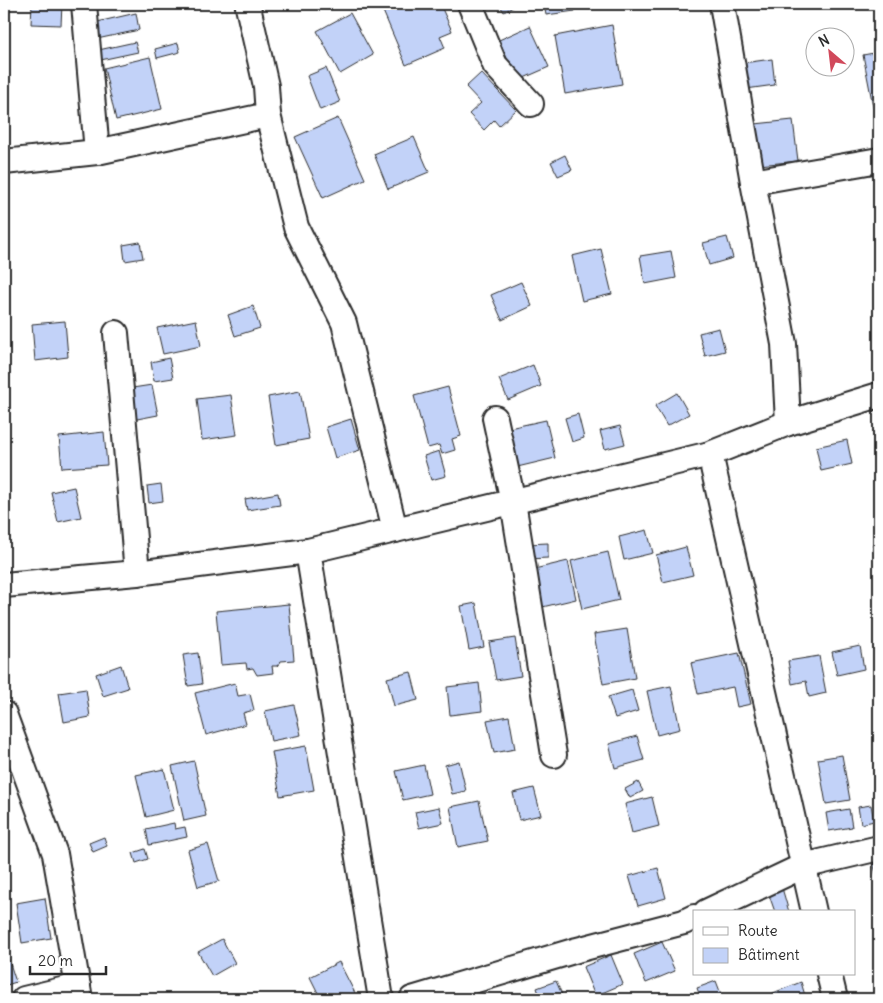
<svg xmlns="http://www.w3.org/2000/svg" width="883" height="1003" viewBox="0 0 883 1003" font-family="Delius,sans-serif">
  <rect width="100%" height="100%" fill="#fff"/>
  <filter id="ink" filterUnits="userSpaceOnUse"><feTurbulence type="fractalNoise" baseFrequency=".02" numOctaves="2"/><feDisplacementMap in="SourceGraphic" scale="10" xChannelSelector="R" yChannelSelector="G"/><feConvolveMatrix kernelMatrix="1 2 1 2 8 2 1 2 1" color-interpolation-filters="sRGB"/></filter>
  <g filter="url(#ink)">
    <!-- building -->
    <g fill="#c2d2f8" stroke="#2b2b2b">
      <path d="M32 4H62L61 25 31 24Z"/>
      <path d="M380 4H440L452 31 440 36 445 48 406 65Z"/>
      <path d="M499 4H518L504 12Z"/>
      <path d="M544 4H574L575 11 546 15Z"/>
      <path d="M585 4H613L586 9Z"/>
      <path d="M724 4H756V6L725 10Z"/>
      <path d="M136 13 139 30 97 39 93 23Z"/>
      <path d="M350 13 373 55 340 74 317 31Z"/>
      <path d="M612 25 622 84 565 94 555 36Z"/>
      <path d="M530 26 549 67 517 81 499 40Z"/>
      <path d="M135 42 138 52 96 61 94 51Z"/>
      <path d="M178 43 180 52 157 58 155 49Z"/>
      <path d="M879 52V110L874 111 863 55Z"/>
      <path d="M150 57 162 109 116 120 104 68Z"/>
      <path d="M772 59 775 85 746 89 743 63Z"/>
      <path d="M326 68 340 102 320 110 307 76Z"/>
      <path d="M481 73 516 110 499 126 494 120 484 130 469 114 481 103 466 87Z"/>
      <path d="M338 118 365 179 323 198 295 137Z"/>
      <path d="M793 120 798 161 759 165 755 124Z"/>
      <path d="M414 137 429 172 388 189 374 154Z"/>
      <path d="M565 155 572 170 558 176 551 162Z"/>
      <path d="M727 237 733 258 709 265 703 243Z"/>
      <path d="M140 242 143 258 125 261 123 245Z"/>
      <path d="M601 249 612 294 582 301 572 256Z"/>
      <path d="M671 251 676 278 645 284 640 256Z"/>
      <path d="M521 282 532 306 502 320 491 295Z"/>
      <path d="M253 306 260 328 235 336 228 315Z"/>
      <path d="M196 320 201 346 163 354 157 328Z"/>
      <path d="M65 321 68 357 35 361 32 324Z"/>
      <path d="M719 328 725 351 705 356 699 333Z"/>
      <path d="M169 358 173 378 154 381 151 362Z"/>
      <path d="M533 365 541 386 508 400 499 379Z"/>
      <path d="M152 385 158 415 132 420 126 389Z"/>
      <path d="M448 387 461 436 452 439 455 450 442 454 439 445 428 448 414 396Z"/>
      <path d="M300 391 309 439 276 445 268 397Z"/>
      <path d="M677 393 689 414 667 426 655 406Z"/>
      <path d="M231 395 237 435 202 440 197 399Z"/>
      <path d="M578 414 584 438 572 442 565 418Z"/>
      <path d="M351 419 360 450 335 458 326 427Z"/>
      <path d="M546 420 555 458 509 469 500 430Z"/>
      <path d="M620 426 625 444 605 449 600 431Z"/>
      <path d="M104 432 107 465 62 468 59 437Z"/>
      <path d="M847 440 852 464 821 471 816 447Z"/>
      <path d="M439 451 446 476 431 480 424 456Z"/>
      <path d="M161 484 163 501 149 503 147 486Z"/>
      <path d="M74 487 81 517 58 522 51 492Z"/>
      <path d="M278 493 280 505 247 510 245 499Z"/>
      <path d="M647 530 653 553 624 560 619 537Z"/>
      <path d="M548 543V558L527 559V544Z"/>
      <path d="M879 544V573L873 546Z"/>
      <path d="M686 547 693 575 663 582 656 555Z"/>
      <path d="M608 552 619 600 582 609 571 561Z"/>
      <path d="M568 561 576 599 534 609 526 571Z"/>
      <path d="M476 603 484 647 469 650 461 606Z"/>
      <path d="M289 604 294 660 281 661 277 666H272L273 673 257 675 253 668 247 669 246 663 221 665 216 611Z"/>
      <path d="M627 629 635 678 603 684 594 634Z"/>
      <path d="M515 638 521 676 496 680 489 642Z"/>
      <path d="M860 646 864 669 837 675 832 652Z"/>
      <path d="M198 653 202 684 188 686 183 655Z"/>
      <path d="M739 653 751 704 737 707 733 687 698 694 691 663Z"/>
      <path d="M819 656 826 693 809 697 806 681 792 684 788 661Z"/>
      <path d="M121 665 128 688 103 696 96 674Z"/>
      <path d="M411 672 418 700 394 706 387 678Z"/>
      <path d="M235 683 238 696 250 694 254 710 243 713 246 724 206 735 195 693Z"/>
      <path d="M479 683 482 711 450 715 447 687Z"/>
      <path d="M671 686 680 729 657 735 647 691Z"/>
      <path d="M86 689 90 717 64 722 59 693Z"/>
      <path d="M632 690 638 711 615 718 608 697Z"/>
      <path d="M294 705 301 735 271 741 265 711Z"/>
      <path d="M509 716 515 749 494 753 487 720Z"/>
      <path d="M637 736 644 760 615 768 609 744Z"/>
      <path d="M306 746 314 790 280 796 272 752Z"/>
      <path d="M842 755 850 800 826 804 818 759Z"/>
      <path d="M194 761 206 816 184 821 172 766Z"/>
      <path d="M459 761 466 791 452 794 445 765Z"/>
      <path d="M424 765 430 794 403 800 396 771Z"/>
      <path d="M164 769 174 810 146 817 136 775Z"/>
      <path d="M638 782 643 791 630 798 625 789Z"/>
      <path d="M534 788 541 815 519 820 513 793Z"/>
      <path d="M652 797 659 826 632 833 625 804Z"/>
      <path d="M479 801 488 841 458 847 450 807Z"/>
      <path d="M871 805 874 821 861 824 858 807Z"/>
      <path d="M439 807 443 823 419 828 415 812Z"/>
      <path d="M849 809 852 827 829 831 826 813Z"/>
      <path d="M174 823 175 829 185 827 187 837 149 845 146 829Z"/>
      <path d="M104 837 107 846 93 852 89 843Z"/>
      <path d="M208 844 219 881 198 887 188 850Z"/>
      <path d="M145 849 148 859 136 863 133 853Z"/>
      <path d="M879 857V884L872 859Z"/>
      <path d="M658 868 666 898 638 906 629 876Z"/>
      <path d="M782 888 789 912H775L768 892Z"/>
      <path d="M45 898 51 938 22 943 16 903Z"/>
      <path d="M222 939 235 963 212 976 198 952Z"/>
      <path d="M662 942 675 971 646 983 634 954Z"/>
      <path d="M4 945 16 982 4 986Z"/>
      <path d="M611 955 623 984 595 996 583 967Z"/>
      <path d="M339 962 358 999H321L310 977Z"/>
      <path d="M556 981 564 999H541L537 988Z"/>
      <path d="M716 981 721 994 708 999H701L697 988Z"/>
      <path d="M801 982 806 999H775L773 993Z"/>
    </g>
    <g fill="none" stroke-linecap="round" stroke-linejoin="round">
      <defs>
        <g id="minor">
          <path d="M84 4 97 152"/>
          <path d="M249 4 248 7 266 86 268 115 296 227 344 323 395 530"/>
          <path d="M470 4 495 65 531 104"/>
          <path d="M722 4 753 182 784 344 788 423"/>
          <path d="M4 162 97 152 268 115"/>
          <path d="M753 182 879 160"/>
          <path d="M116 333 137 573"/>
          <path d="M495 418 513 502 554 755"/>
          <path d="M710 454 814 912"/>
          <path d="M308 551 381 999"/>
          <path d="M4 585 137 573 308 551 710 454 788 423 879 395"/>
          <path d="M4 714 55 854 80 999"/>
          <path d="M706 912 803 866 879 848"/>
          <path d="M829 974 835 999"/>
          <path d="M24 999 78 986"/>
          <path d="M412 999 577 950 684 922 694 917"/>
        </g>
      </defs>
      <!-- minor casing -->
      <use href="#minor" stroke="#2b2b2b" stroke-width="28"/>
      <!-- minor -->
      <use href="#minor" stroke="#fff" stroke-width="24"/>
    </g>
  </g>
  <!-- margin -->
  <rect width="883" height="1003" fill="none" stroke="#fff" stroke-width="20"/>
  <rect x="10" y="10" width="863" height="983" fill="none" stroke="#2b2b2b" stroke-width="2" filter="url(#ink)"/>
  <!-- legend -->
  <rect x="693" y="910" width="162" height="65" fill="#ffffff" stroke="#aaaaaa"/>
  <rect x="703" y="927" width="25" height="8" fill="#ffffff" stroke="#aaaaaa"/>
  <text x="738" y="936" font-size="15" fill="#2b2b2b">Route</text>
  <rect x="703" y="948" width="25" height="15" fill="#c2d2f8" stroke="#aaaaaa"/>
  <text x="738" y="960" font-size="15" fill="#2b2b2b">Bâtiment</text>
  <!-- north arrow -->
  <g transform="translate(830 52) rotate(332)"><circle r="24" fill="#ffffff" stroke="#aaaaaa"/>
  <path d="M0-4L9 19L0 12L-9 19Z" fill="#d1495b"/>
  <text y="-8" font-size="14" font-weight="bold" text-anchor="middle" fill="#2b2b2b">N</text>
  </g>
  <!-- scale -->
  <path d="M30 966v8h76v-8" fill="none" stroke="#2b2b2b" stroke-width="2.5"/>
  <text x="38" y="966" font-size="15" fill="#2b2b2b" stroke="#ffffff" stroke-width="4" paint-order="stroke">20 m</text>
</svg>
